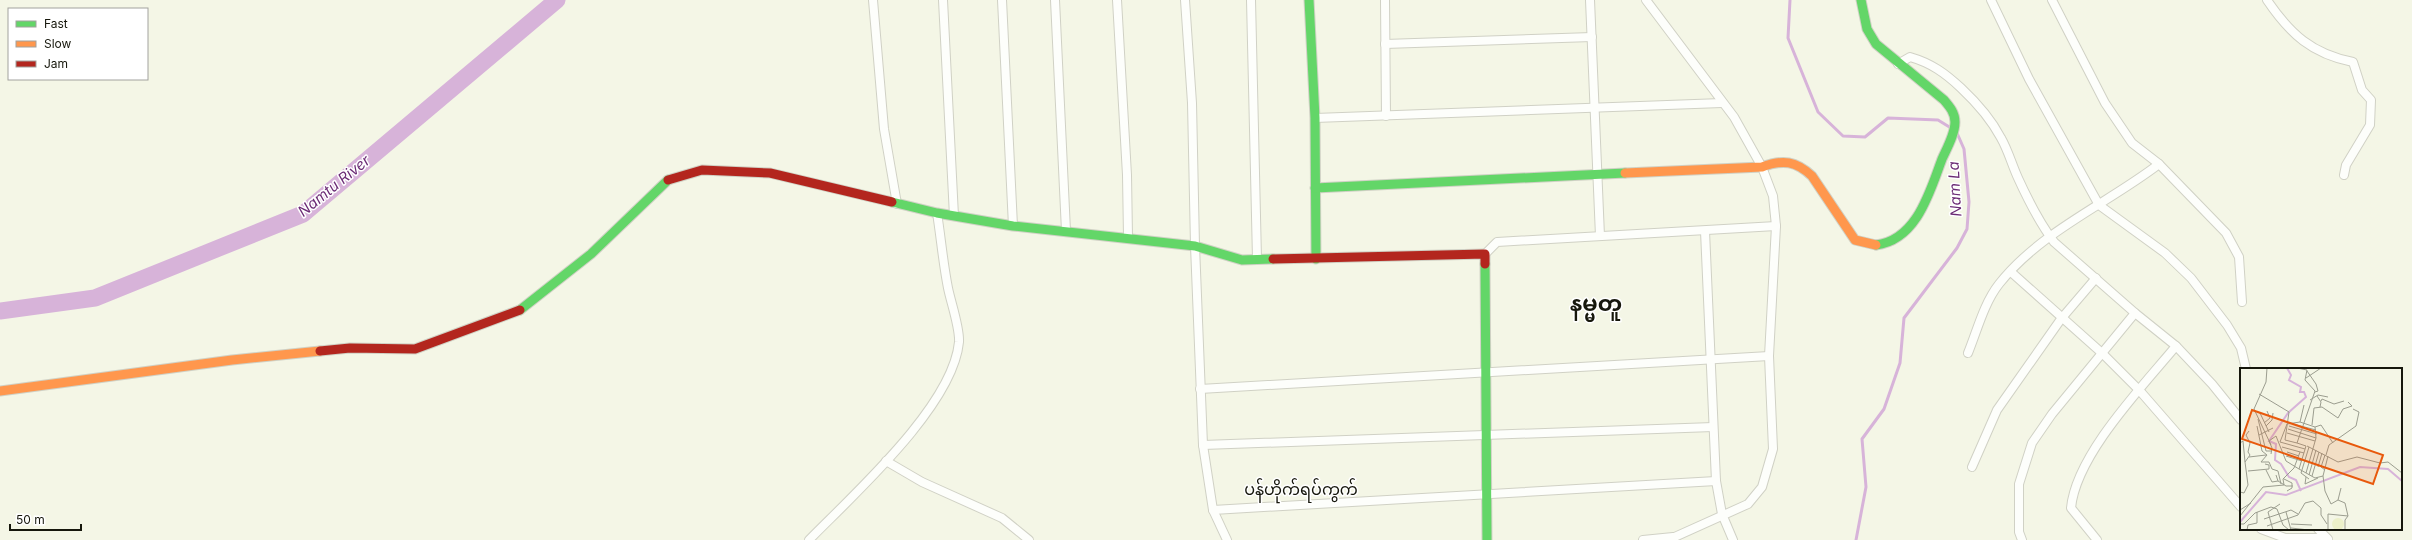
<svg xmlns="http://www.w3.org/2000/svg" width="2412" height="540" viewBox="0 0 2412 540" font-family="Inter,'Noto Sans Myanmar',sans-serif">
  <rect width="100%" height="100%" fill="#f4f6e6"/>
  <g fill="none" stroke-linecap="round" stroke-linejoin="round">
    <!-- stream -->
    <g stroke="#d7b3d9" stroke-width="3">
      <path d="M1790 0 1788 38 1818 112 1843 136 1865 137 1888 118 1938 120 1951 128"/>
      <path d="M1856 540 1866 487 1862 439 1884 409 1900 363 1904 318 1957 248 1967 229 1969 202 1964 149 1957 133"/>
    </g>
    <!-- river -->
    <path stroke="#d7b3d9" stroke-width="17" d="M0 311 95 298 303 214 557 0"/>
    <defs>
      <g id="street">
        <path d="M873 0 884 129 897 204"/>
        <path d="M943 0 954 216"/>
        <path d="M1002 0 1013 226"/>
        <path d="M1055 0 1066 231"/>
        <path d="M1117 0 1127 175 1128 237"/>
        <path d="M1185 0 1192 103 1195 246 1203 445 1213 510 1227 540"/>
        <path d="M1251 0 1257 259"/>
        <path d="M1385 0 1386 116"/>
        <path d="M1590 0 1600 236"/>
        <path d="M1646 0 1734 117 1762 167 1773 196 1776 226 1769 356 1773 449 1762 487 1748 504 1668 540"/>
        <path d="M1991 0 2029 79 2099 205 2165 253 2191 278 2227 325 2241 348 2246 369"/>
        <path d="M2052 0 2105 103 2132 143 2159 164 2226 233 2239 257 2242 302"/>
        <path d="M2267 0C2290 34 2312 54 2353 62L2362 90 2371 100 2370 125 2346 165 2344 175"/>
        <path d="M1385 44 1592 37"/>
        <path d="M1898 64 1910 57C1931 63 1945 73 1961 88 1977 103 1991 119 2001 138 2008 150 2012 165 2018 178 2028 200 2039 222 2054 242L2135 313 2176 346 2212 384 2241 420"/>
        <path d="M1315 118 1722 103"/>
        <path d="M1705 231 1716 481 1722 514 1733 540"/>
        <path d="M1485 254 1497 242 1776 226"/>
        <path d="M2011 272 2103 354 2140 391 2241 507"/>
        <path d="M1968 353C1977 331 1984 303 1999 284 2041 231 2107 204 2159 164"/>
        <path d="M1200 389 1769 356"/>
        <path d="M1203 445 1713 427"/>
        <path d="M886 461 922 482 1002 518 1029 540"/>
        <path d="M1972 467 1997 410 2061 319 2096 278"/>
        <path d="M1213 510 1716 481"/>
        <path d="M2261 529 2285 538H2326"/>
        <path d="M2318 529 2328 539"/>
        <path d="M809 540C853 495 953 406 959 342 960 328 951 303 948 288 943 263 941 238 937 213"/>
        <path d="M1643 540 1673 537"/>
        <path d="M2022 540 2019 532V484L2032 443 2052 414 2135 313"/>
        <path d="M2097 540 2071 508C2076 455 2142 387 2176 346"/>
      </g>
      <g id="fast">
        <path d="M1309 0 1315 118 1316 259"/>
        <path d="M1861 0 1867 29 1876 44 1944 100C1950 107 1955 113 1955 122 1955 134 1947 148 1942 159 1930 191 1917 240 1876 245"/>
        <path d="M1315 188 1625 173"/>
        <path d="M892 202 937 213 1013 226 1195 246 1242 260 1273 259"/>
        <path d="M1485 264 1487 540"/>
        <path d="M520 310 591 254 668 180"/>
      </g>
      <g id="slow">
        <path d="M1625 173 1762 167C1783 159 1796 161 1812 176L1855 240 1876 245"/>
        <path d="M0 391 232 360 320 351"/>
      </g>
      <g id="jam">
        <path d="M668 180 702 170 770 173 892 202"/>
        <path d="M1273 259 1485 254V264"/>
        <path d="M320 351 350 348 415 349 520 310"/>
      </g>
    </defs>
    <!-- street casing -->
    <use href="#street" stroke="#d0d1c5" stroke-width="10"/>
    <!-- fast casing -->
    <use href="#fast" stroke="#d0d1c5" stroke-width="11"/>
    <!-- slow casing -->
    <use href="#slow" stroke="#d0d1c5" stroke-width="11"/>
    <!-- jam casing -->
    <use href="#jam" stroke="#d0d1c5" stroke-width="11"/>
    <!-- street -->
    <use href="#street" stroke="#fdfefb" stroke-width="8"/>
    <!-- fast -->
    <use href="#fast" stroke="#63d668" stroke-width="9"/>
    <!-- slow -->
    <use href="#slow" stroke="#ff974d" stroke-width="9"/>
    <!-- jam -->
    <use href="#jam" stroke="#b3261e" stroke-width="9"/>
  </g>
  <g text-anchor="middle" stroke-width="3" stroke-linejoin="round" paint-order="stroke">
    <!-- water labels -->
    <g font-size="15" font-style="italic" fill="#6b2b75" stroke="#fff">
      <text transform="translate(334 186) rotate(-39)" y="5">Namtu River</text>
      <text transform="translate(1955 189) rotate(-93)" y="5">Nam La</text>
    </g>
    <!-- quarter labels -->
    <g font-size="16" fill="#16170c" stroke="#fff">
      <text x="1301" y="495">ပန်ဟိုက်ရပ်ကွက်</text>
    </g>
    <!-- town labels -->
    <g font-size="22" font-weight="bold" fill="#16170c" stroke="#fff">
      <text x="1596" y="311">နမ္မတူ</text>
    </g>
  </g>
  <!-- overview -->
  <g transform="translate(2240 368)">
    <rect width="162" height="162" fill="#f4f6e6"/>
    <path d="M92 156a6 6 0 1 1 12 0a6 6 0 1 1-12 0Z" fill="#ecf0c9"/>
    <path fill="none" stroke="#d7b3d9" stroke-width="2" d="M47 0 51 7 49 12 61 19 60 24H64L66 29 48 45 29 73 36 76 35 92 41 96 49 109 56 112 61 123M0 154 26 124 46 127 120 99 148 101 162 113"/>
    <path fill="none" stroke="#9b9d8f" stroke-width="1" d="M27 0 26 14 14 41 31 77M57 0 67 2 65 12 75 23 57 75 66 78 59 101 75 110 83 108 85 123 91 136 98 132 105 135 108 148 105 152V162M67 3 76 16 78 23 75 24M66 10 81 0M19 26 49 44 45 72M77 28 81 34 80 39M70 32 78 27 88 29M81 33 82 31 94 36 104 33M17 44 20 45 29 64M18 51 26 83H32M60 54 64 37M24 55 30 50 27 43M53 56 76 62M72 57 74 40 82 39 98 50 103 41 112 38 108 34M17 58 22 83 27 87 21 94H29L32 101 38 103 41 116M26 58 32 52 33 45M49 58 77 66M75 59 81 57 93 75M48 61 76 70M47 65 75 73M19 67 33 60M45 72 57 75M40 74 47 56 60 54 75 59 76 70 66 105M40 74 65 81M0 75 3 73 5 94M67 78 98 94 117 89 140 95 148 94 162 105M42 79 64 85M47 84 59 88M31 86 32 80 29 73 36 68 46 93 59 101M86 87 89 77 116 58 119 44 113 41M46 88 62 93M9 89 26 87M78 99 82 85M26 102 32 114 38 113 36 107M85 102 81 99 85 87M8 103 29 101V97L25 96M69 107 76 82M72 108 79 84M83 108 88 88M66 109 65 116 78 110M44 111 52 115V120L47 123M69 111 61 105 69 79M38 113 46 118H53M0 124 4 125 8 117 5 94 10 87 8 84 10 75 6 67 9 63M98 132 101 120M0 142 11 135M46 144 51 162M0 148 23 119 44 117 43 111 54 100 60 84M24 151 51 142 58 146M0 156H4L15 145 31 139 37 141 43 157 49 162M51 156 72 157M27 158 58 147 65 135 73 133 81 140V147L87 156M51 160 69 162M7 162 8 157 17 155V144M33 162 28 144 40 136M88 162V146L108 148"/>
    <path fill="#e8590c" fill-opacity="0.15" stroke="#e8590c" stroke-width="2" d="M12 42 143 87 133 116 2 71Z"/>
    <rect width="162" height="162" fill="none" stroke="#16170c" stroke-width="2"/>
  </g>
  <!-- legend -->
  <rect x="8" y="8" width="140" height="72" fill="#ffffff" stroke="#a2a29e"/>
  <rect x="16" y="21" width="20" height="6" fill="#63d668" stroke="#a2a29e"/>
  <text x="44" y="28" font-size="12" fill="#16170c">Fast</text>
  <rect x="16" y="41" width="20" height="6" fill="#ff974d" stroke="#a2a29e"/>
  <text x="44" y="48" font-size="12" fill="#16170c">Slow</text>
  <rect x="16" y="61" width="20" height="6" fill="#b3261e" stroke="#a2a29e"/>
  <text x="44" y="68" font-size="12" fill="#16170c">Jam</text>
  <!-- scale -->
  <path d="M10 524v6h71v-6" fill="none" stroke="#16170c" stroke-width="2"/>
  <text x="16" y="524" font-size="12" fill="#16170c" stroke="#ffffff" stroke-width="3" paint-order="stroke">50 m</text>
</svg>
